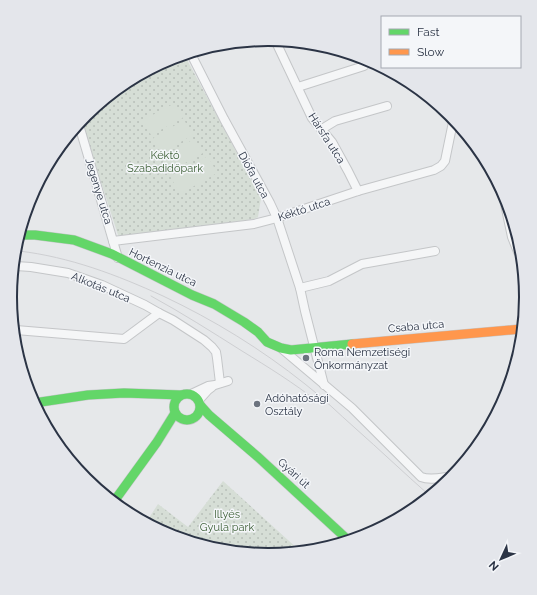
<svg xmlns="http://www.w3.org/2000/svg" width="537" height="595" viewBox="0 0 537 595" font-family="Raleway,sans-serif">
  <defs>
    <pattern id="grass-dots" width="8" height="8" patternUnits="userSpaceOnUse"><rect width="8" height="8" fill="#d6ded6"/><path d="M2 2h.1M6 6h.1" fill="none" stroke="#b8bfb9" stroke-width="1.8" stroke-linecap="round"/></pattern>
  </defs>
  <rect width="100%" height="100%" fill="#e6e8ea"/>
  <!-- grass -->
  <g fill="url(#grass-dots)">
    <path d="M185 56 261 198 258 217 254 219 119 238 92 154 82 120 86 115 157 67 180 57Z"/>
    <path d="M223 481 299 550 268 556 169 536 147 521 158 504 188 527Z"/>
  </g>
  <!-- pitch -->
  <g fill="#d6ded6">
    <path d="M175 103 183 118 151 135 143 120Z"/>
    <path d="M184 120 193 135 161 153 153 138Z"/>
    <path d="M194 139 203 153 171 171 163 156Z"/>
    <path d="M208 156 217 173 180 194 170 176Z"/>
  </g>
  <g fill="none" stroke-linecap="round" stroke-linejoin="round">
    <defs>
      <g id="street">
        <path d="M275 40 312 118 332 142 348 171 358 191"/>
        <path d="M191 54 224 119 270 203 277 218 300 288 305 311 324 385"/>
        <path d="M298 87 364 66"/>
        <path d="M448 112 453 122"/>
        <path d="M79 125 118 258"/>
        <path d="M322 129 335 121 387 106"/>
        <path d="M502 190 512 237 518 252"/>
        <path d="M113 241 254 224 277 218 358 191 434 170 441 166 445 161 453 122 455 121"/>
        <path d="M16 266 31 267 68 273 102 285 145 305 159 313 173 320 204 340 212 347 216 352 217 358 220 383"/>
        <path d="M300 288 329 281 362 264 435 251"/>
        <path d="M16 330 124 339 159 313"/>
        <path d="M282 349 352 408 421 477C431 481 443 477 454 476"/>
        <path d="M191 394 208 386 215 385 228 381"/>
        <path d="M199 400 208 390 212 387"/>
      </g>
      <g id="fast">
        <path d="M22 235H35L74 240 112 254 192 295 214 304 244 322 258 332 267 342 281 348 291 350 352 344"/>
        <circle cx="187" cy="407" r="13"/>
        <path d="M34 403 88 395 124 393 181 395"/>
        <path d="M201 406 209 415 258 457 348 540"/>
        <path d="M115 500 157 442 175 413"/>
      </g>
      <path id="slow" d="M352 344 521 329"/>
    </defs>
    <!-- street casing -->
    <use href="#street" stroke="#c4c6c8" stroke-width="10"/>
    <!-- fast casing -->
    <use href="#fast" stroke="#c4c6c8" stroke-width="10"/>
    <!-- slow casing -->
    <use href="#slow" stroke="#c4c6c8" stroke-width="10"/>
    <!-- street -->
    <use href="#street" stroke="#f5f6f7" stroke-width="8"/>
    <!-- fast -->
    <use href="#fast" stroke="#63d668" stroke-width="9"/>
    <!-- slow -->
    <use href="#slow" stroke="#ff974d" stroke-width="9"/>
    <!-- tram -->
    <g stroke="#cecfd2" stroke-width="1">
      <path d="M19 251C70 257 117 275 163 296 214 320 261 349 305 384 322 397 338 413 355 428 380 450 404 473 429 495"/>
      <path d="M151 296C182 313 212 332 242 351 268 367 294 383 318 402"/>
    </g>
  </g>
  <!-- markers -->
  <g fill="#6c737f" stroke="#f4f6f9" stroke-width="1.5">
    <circle cx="306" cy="358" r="4"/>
    <circle cx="257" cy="404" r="4"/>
  </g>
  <g text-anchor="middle" stroke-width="3" stroke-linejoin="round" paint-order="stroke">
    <!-- street labels -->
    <g font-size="11" fill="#2b3445" stroke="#f4f6f9">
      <text transform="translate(327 138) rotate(57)" y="4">Hársfa utca</text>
      <text transform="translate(254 175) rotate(61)" y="4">Diófa utca</text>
      <text transform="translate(99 191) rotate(73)" y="4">Jegenye utca</text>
      <text transform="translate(304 209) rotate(-18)" y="4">Kéktó utca</text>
      <text transform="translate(163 267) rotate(26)" y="4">Hortenzia utca</text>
      <text transform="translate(101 287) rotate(22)" y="4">Alkotás utca</text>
      <text transform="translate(416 326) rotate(-5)" y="4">Csaba utca</text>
      <text transform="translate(294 473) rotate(42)" y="4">Gyári út</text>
    </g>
    <!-- park labels -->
    <g font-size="11" fill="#3f6138" stroke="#f4f6f9">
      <text x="165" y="159">Kéktó<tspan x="165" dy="13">Szabadidőpark</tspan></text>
      <text x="227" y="518">Illyés<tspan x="227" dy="13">Gyula park</tspan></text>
    </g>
    <!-- poi labels -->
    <g font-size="11" fill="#2b3445" stroke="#f4f6f9" text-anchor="start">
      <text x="314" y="356">Roma Nemzetiségi<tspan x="314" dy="13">Önkormányzat</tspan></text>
      <text x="265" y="402">Adóhatósági<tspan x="265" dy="13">Osztály</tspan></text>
    </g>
  </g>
  <!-- crop -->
  <path d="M0 0H537V595H0ZM17 297a251 251 0 1 1 502 0a251 251 0 1 1-502 0Z" fill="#e4e6eb" fill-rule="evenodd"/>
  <path fill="none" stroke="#2b3445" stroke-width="2" d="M17 297a251 251 0 1 1 502 0a251 251 0 1 1-502 0Z"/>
  <!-- legend -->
  <rect x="381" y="16" width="140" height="52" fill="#f4f6f9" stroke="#a4a8b1"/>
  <rect x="389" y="29" width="20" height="6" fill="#63d668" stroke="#a4a8b1"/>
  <text x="417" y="36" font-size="12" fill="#2b3445">Fast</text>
  <rect x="389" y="49" width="20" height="6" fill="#ff974d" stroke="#a4a8b1"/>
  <text x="417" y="56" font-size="12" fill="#2b3445">Slow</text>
  <!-- north arrow -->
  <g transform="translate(501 559) rotate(226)" stroke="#f4f6f9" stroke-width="3" paint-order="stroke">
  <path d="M0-3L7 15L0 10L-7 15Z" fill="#2b3445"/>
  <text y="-6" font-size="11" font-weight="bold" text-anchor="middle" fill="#2b3445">N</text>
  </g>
</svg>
